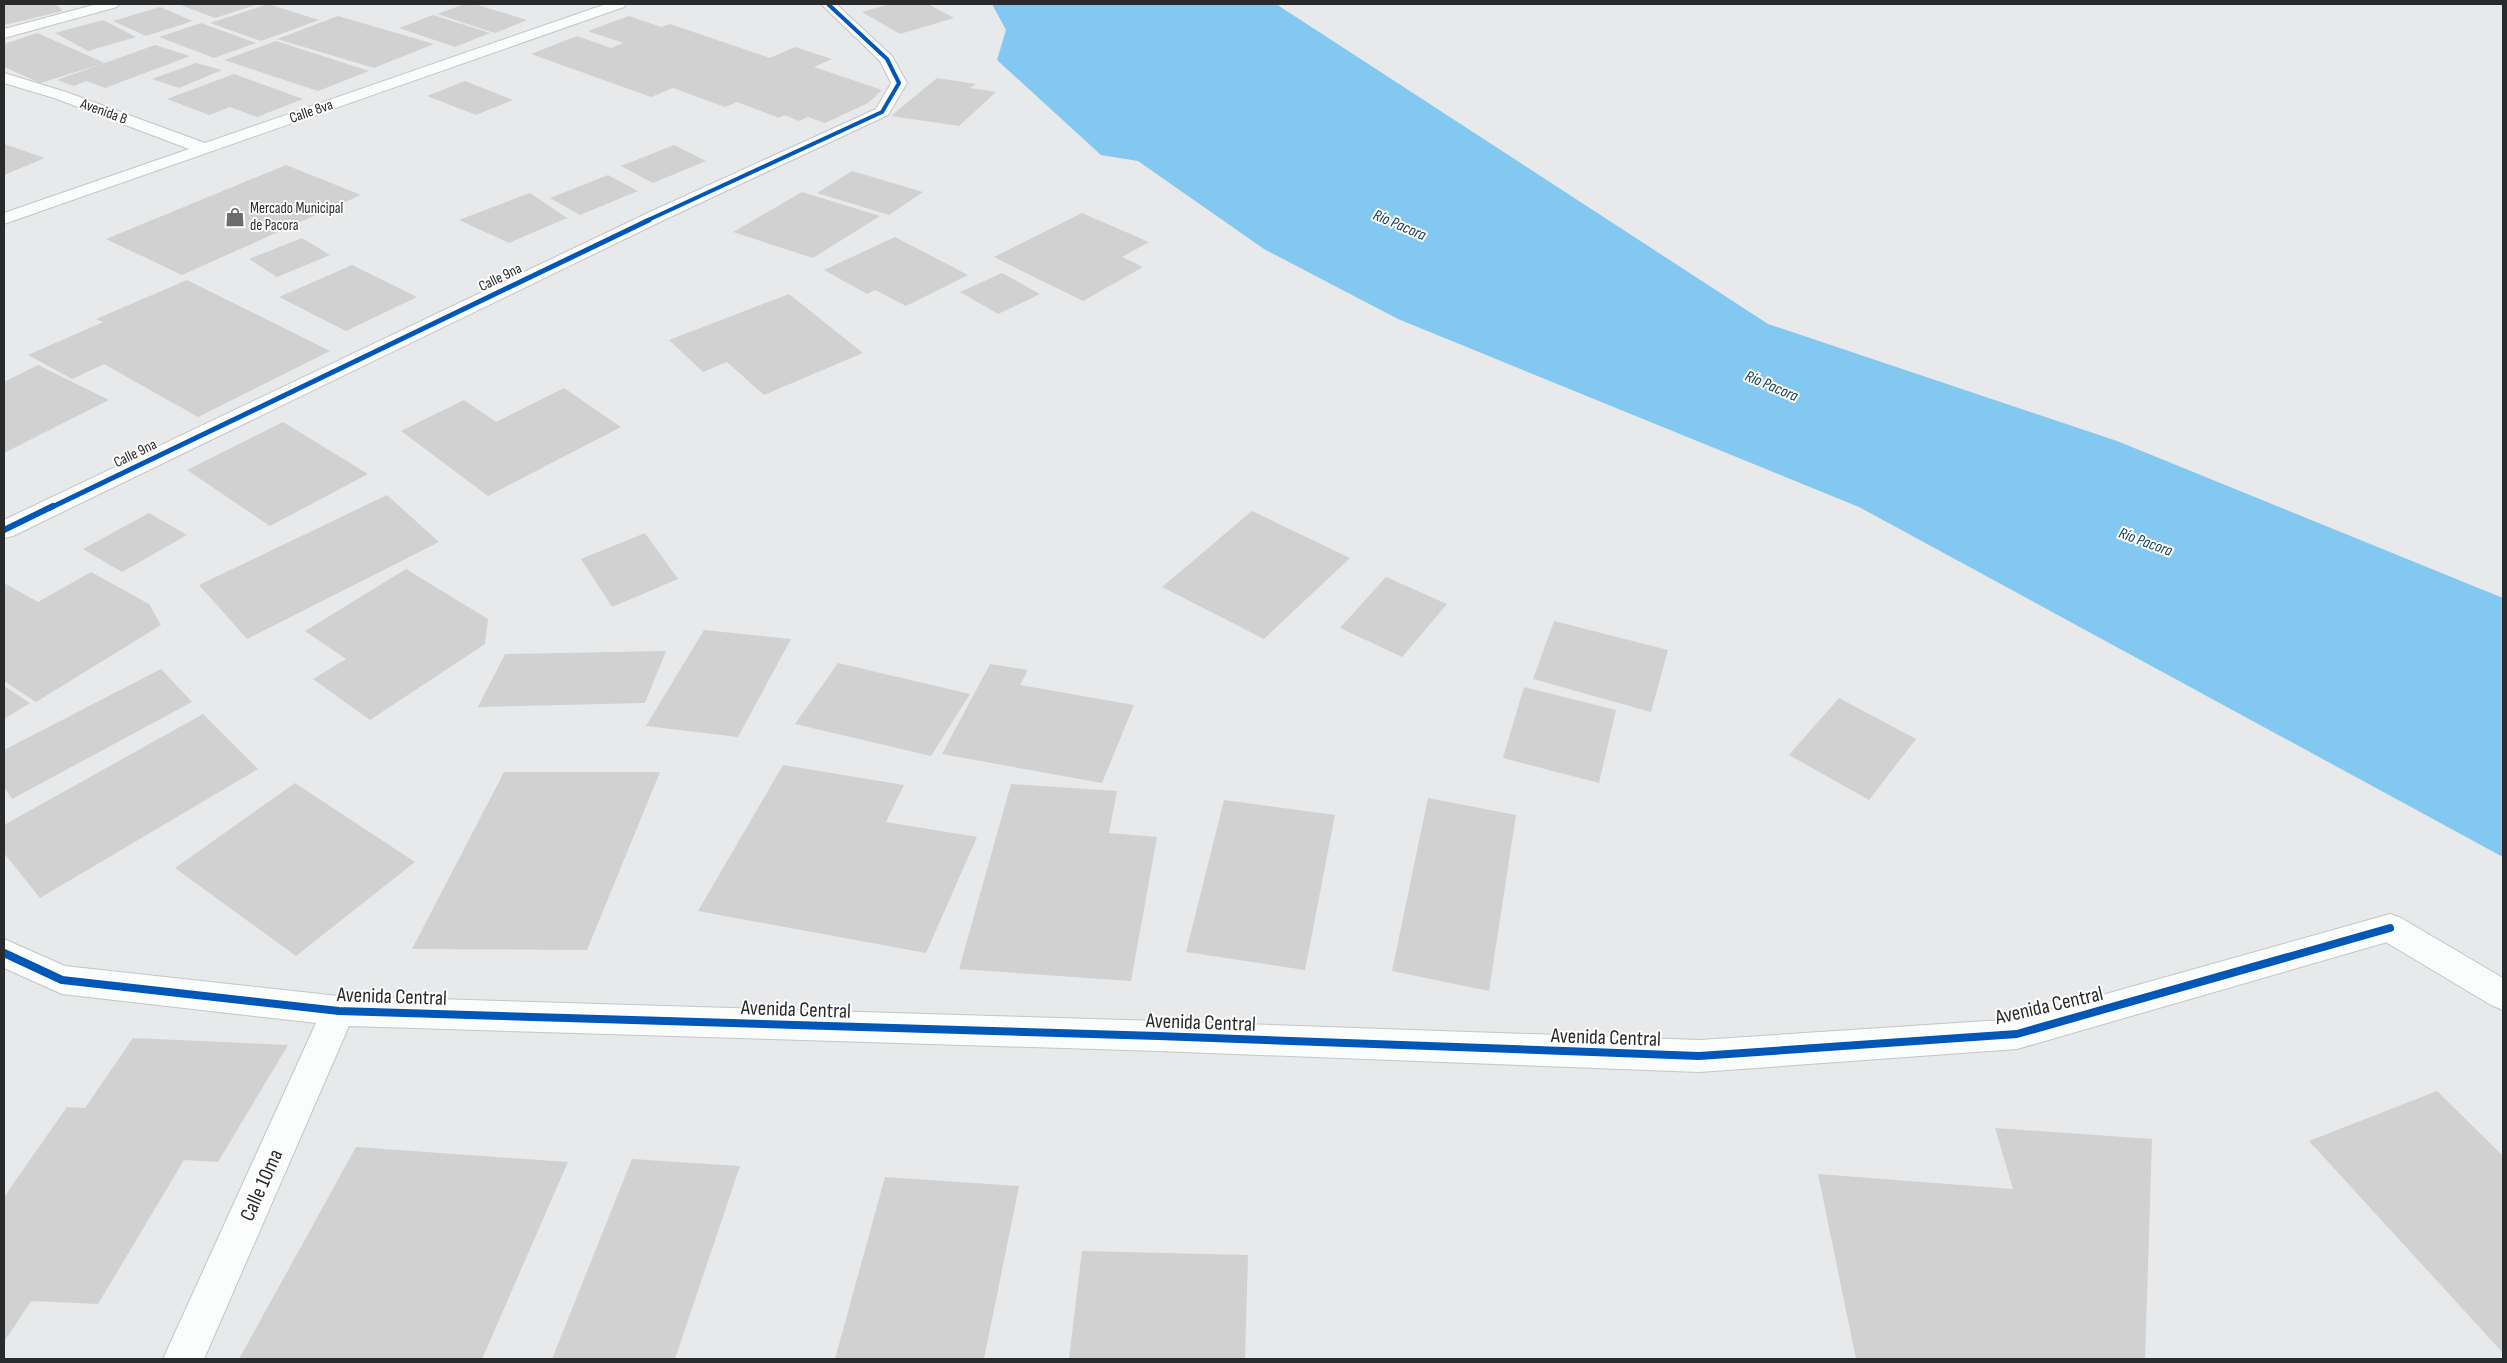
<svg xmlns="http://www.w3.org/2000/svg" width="2507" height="1363" viewBox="0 0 2507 1363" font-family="'Sofia Sans Condensed',sans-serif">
  <rect width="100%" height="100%" fill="#e7e9eb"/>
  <!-- water -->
  <path fill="#82c8f0" d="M992 4H1276L1768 324 2117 441 2503 598V857L1859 507 1398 319 1264 249 1138 161 1101 155 997 60 1006 30Z"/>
  <!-- building -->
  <g fill="#d1d1d1">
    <path d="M4 4H56L63 11 4 25Z"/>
    <path d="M178 4H258L215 18Z"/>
    <path d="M268 4 319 20 261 41 210 23Z"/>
    <path d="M465 4H474L527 20 495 33 437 14Z"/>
    <path d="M890 4H928L954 18 900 34 862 12Z"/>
    <path d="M160 7 193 21 146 36 113 21Z"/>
    <path d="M433 15 490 33 455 47 399 28Z"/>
    <path d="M338 16 434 44 374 68 277 39Z"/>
    <path d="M629 16 661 27 670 24 770 58 795 47 832 59 814 67 882 90 868 103 825 123 808 117 799 121 784 115 779 118 737 102 725 107 673 88 651 97 531 54 577 36 611 48 623 43 588 31Z"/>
    <path d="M103 20 136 37 88 51 55 33Z"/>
    <path d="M201 23 256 43 214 58 159 37Z"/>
    <path d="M37 33 105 63 40 83 4 67V44Z"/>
    <path d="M276 41 369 71 318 91 224 60Z"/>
    <path d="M155 45 190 56 105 88 86 81 74 86 57 80Z"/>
    <path d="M196 63 222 70 179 88 152 79Z"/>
    <path d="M234 74 303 99 257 117 230 107 209 115 167 99Z"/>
    <path d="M937 78 976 84 970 88 996 92 959 126 891 116Z"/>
    <path d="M465 81 513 100 476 115 427 96Z"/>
    <path d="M4 144 45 158 4 175Z"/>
    <path d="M674 145 706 161 653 183 621 166Z"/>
    <path d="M286 165 361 195 182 275 106 239Z"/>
    <path d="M852 171 923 192 889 215 817 193Z"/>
    <path d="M608 175 638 191 580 215 550 198Z"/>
    <path d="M802 192 880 216 813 258 733 232Z"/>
    <path d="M530 193 567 218 509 243 459 220Z"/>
    <path d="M1082 213 1149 242 1122 257 1143 267 1083 301 994 257Z"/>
    <path d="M895 237 968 275 906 306 875 290 867 294 824 270Z"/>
    <path d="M302 238 330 255 277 277 249 259Z"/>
    <path d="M352 265 417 297 346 331 279 297Z"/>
    <path d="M1002 273 1040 294 998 314 960 292Z"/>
    <path d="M187 280 330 351 198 417 104 364 72 379 28 355 103 322 96 319Z"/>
    <path d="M789 294 863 353 764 395 727 362 703 372 669 340Z"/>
    <path d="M38 365 109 400 4 453V382Z"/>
    <path d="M564 388 621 427 488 496 401 431 464 400 496 422Z"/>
    <path d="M283 422 368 474 270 526 187 470Z"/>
    <path d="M387 495 439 542 247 639 199 585Z"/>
    <path d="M1252 511 1350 558 1264 639 1162 587Z"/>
    <path d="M149 513 187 535 122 572 83 549Z"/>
    <path d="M645 533 678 579 612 607 581 559Z"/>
    <path d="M406 569 488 619 485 644 370 720 313 679 346 659 305 631Z"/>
    <path d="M91 572 149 604 161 625 36 702 4 681V583L38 602Z"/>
    <path d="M1386 577 1447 604 1402 657 1340 628Z"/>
    <path d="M1554 621 1668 650 1651 712 1533 679Z"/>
    <path d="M704 630 791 639 738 737 646 726Z"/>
    <path d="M666 651 645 703 478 707 505 654Z"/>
    <path d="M838 663 970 694 931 756 795 724Z"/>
    <path d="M990 664 1028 670 1020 685 1134 705 1102 783 942 754Z"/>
    <path d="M161 669 192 702 12 799 4 787V750Z"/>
    <path d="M4 686 30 703 4 719Z"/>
    <path d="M1524 687 1616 710 1599 783 1503 758Z"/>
    <path d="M1839 698 1916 739 1869 800 1789 755Z"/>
    <path d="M203 714 258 769 40 898 4 853V825Z"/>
    <path d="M783 765 904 785 886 822 977 837 926 953 698 911Z"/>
    <path d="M504 772H660L587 950 412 949Z"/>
    <path d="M295 783 415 862 296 956 175 868Z"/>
    <path d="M1011 784 1117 791 1109 833 1157 837 1131 981 959 969Z"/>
    <path d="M1428 798 1516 815 1489 991 1392 971Z"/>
    <path d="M1224 800 1335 815 1305 970 1186 952Z"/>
    <path d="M133 1038 288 1045 218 1162 184 1160 98 1304 31 1301 4 1342V1197L67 1107 85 1108Z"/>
    <path d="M2437 1091 2503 1156V1353L2309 1141Z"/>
    <path d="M1995 1128 2152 1139 2145 1359H1856L1818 1174 2013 1189Z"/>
    <path d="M356 1147 568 1162 482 1359H239Z"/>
    <path d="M632 1159 740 1166 675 1359H552Z"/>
    <path d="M885 1177 1019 1186 984 1359H835Z"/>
    <path d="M1082 1251 1248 1255 1245 1359H1069Z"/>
  </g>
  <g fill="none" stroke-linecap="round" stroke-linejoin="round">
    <defs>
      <path id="lane" d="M2390 914 2401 918 2503 978V1010L2491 1005 2379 938 2374 928 2379 918Z"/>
      <g id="street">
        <path d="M97 4H119L117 7 4 38V29Z"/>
        <path d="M606 4H626L624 7 4 224V213L189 149 54 98 4 83V73L66 92 205 143Z"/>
        <path d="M821 4H836L892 56 907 83 888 115 666 219 13 536 4 538V520L652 211 876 109 891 83 880 61Z"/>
        <path d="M2390 914 2401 918 2406 928 2401 938 2017 1049 1699 1072 1158 1051 349 1026 204 1359H163L316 1023 62 994 4 968V939L65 966 339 996 1158 1021 1699 1040 2017 1019Z"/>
      </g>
    </defs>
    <!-- lane casing -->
    <use href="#lane" stroke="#c4c5c7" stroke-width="2"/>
    <!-- street casing -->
    <use href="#street" stroke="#c4c5c7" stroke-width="2"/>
    <!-- lane -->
    <use href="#lane" fill="#fbfcfc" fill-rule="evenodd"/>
    <!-- street -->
    <use href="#street" fill="#fbfcfc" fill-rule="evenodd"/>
    <defs>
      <path id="cycleway-far3" d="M646 221 882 112 899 83 887 59 828 4"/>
      <path id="cycleway-far2" d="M50 508 649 220"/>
      <path id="cycleway-far1" d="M4 530 53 506"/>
      <path id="cycleway" d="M4 953 62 980 339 1011 1158 1036 1699 1056 2017 1034 2390 928"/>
    </defs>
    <!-- cycleway-far3 casing -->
    <use href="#cycleway-far3" stroke="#fff" stroke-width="5.5"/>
    <!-- cycleway-far2 casing -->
    <use href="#cycleway-far2" stroke="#fff" stroke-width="8"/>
    <!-- cycleway-far1 casing -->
    <use href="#cycleway-far1" stroke="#fff" stroke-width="9"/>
    <!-- cycleway casing -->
    <use href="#cycleway" stroke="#fff" stroke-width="11"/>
    <!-- cycleway-far3 -->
    <use href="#cycleway-far3" stroke="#0057b8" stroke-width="4"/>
    <!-- cycleway-far2 -->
    <use href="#cycleway-far2" stroke="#0057b8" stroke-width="5"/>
    <!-- cycleway-far1 -->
    <use href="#cycleway-far1" stroke="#0057b8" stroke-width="6"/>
    <!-- cycleway -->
    <use href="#cycleway" stroke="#0057b8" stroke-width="8"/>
  </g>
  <!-- icons -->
  <defs>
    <symbol id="shop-bare" viewBox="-9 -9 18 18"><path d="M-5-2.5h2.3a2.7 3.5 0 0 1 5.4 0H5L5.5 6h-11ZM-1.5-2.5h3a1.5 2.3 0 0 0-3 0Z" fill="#6c6d6f" stroke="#fff" stroke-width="2.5" paint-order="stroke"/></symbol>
  </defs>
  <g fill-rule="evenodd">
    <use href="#shop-bare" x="221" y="203" width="28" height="28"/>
  </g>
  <g text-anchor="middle" stroke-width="4" stroke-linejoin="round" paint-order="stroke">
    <!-- far-street labels -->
    <g font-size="15" fill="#292a2c" stroke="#fff">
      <text transform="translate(104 111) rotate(20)" y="5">Avenida B</text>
      <text transform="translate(311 111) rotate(-19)" y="5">Calle 8va</text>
      <text transform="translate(500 277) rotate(-26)" y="5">Calle 9na</text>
      <text transform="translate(135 453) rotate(-26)" y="5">Calle 9na</text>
    </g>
    <!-- far-poi labels -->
    <g font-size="15" fill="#292a2c" stroke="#fff" text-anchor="start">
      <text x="250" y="213">Mercado Municipal<tspan x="250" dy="17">de Pacora</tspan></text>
    </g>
    <!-- far-water labels -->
    <g font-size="16" font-style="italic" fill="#103b52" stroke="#fff">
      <text transform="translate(1400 224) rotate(23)" y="6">Río Pacora</text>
      <text transform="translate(1772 385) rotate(23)" y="6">Río Pacora</text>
      <text transform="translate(2146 541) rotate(20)" y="6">Río Pacora</text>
    </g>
    <!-- near-street labels -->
    <g font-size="21" fill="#292a2c" stroke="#fff">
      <text transform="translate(392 996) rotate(2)" y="7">Avenida Central</text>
      <text transform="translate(2049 1005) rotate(-13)" y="7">Avenida Central</text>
      <text transform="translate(796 1009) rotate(2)" y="7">Avenida Central</text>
      <text transform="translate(1201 1022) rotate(2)" y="7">Avenida Central</text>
      <text transform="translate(1606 1037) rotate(2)" y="7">Avenida Central</text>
      <text transform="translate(261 1185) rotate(-66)" y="7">Calle 10ma</text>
    </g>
  </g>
  <!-- border -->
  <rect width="2507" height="1363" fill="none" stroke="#292a2c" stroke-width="10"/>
</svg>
